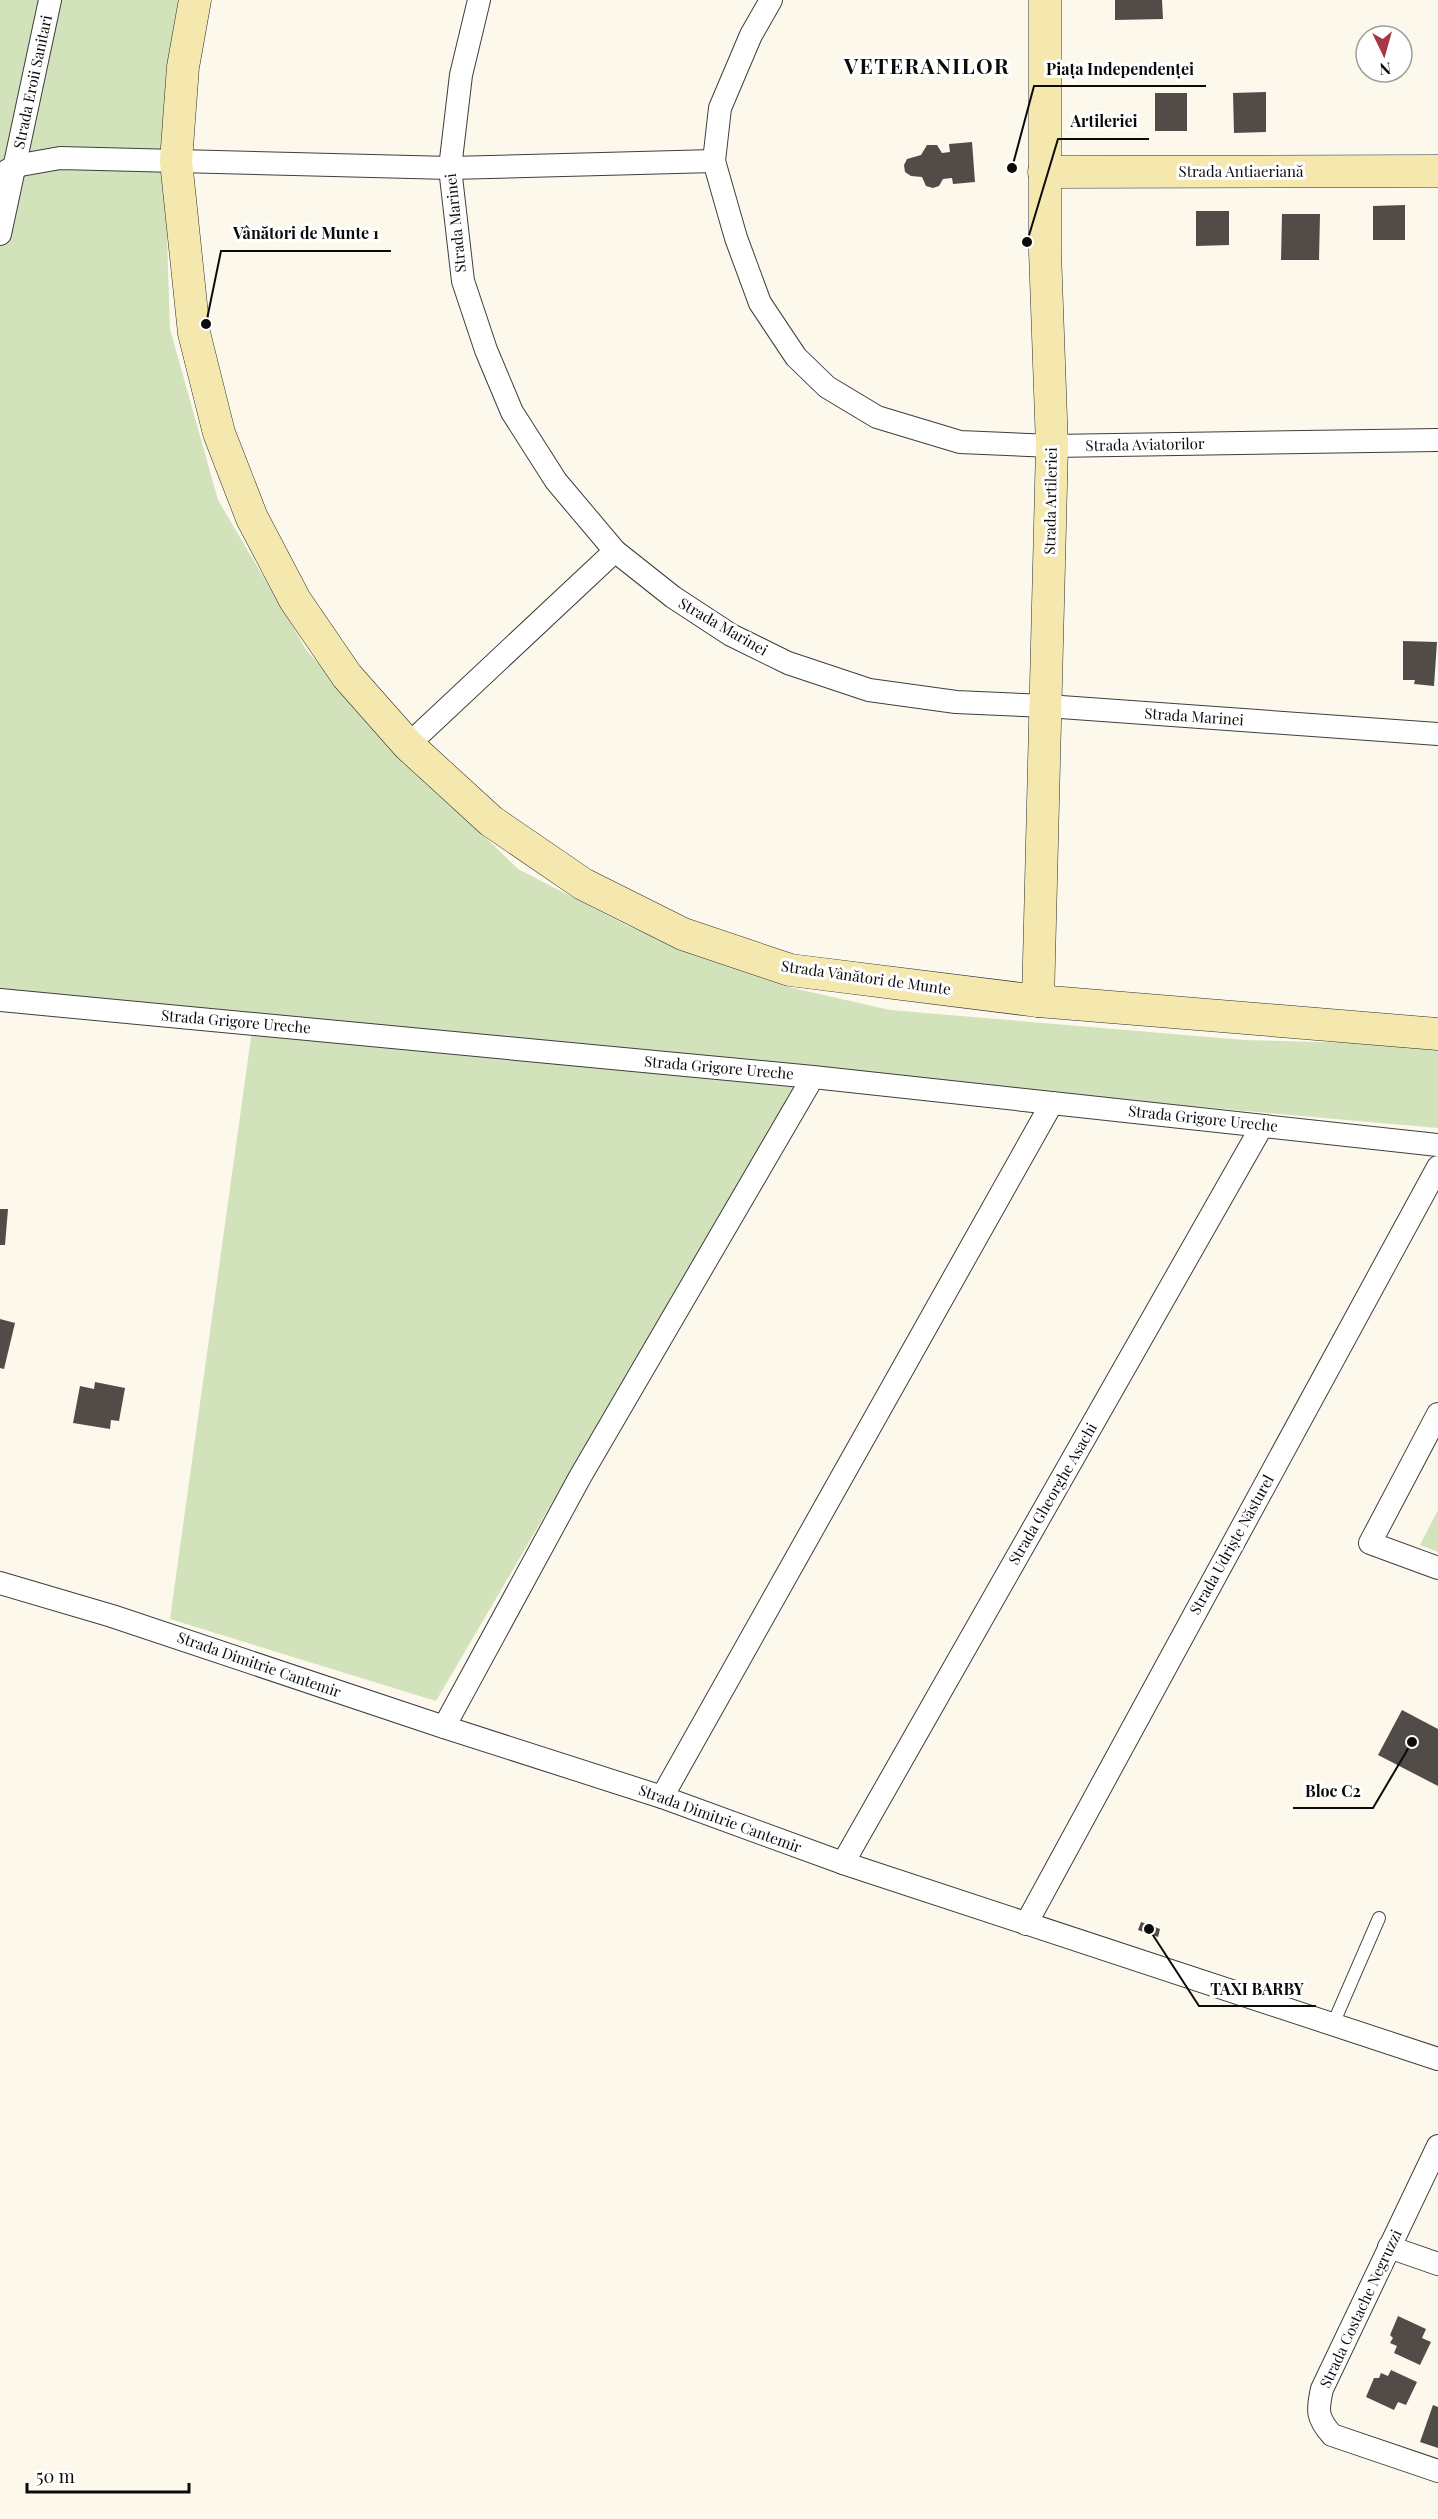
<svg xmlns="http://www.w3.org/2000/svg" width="1438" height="2519" viewBox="0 0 1438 2519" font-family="'Playfair Display',serif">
  <rect width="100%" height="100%" fill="#fcf8ec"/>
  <!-- green -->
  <g fill="#d2e2ba">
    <path d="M0 0H196L165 176 170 329 218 500 307 651 396 751 518 869 628 926 784 986 890 1010 1244 1040 1438 1045V1128L804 1072 436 1701 170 1619 254 1016 0 999Z"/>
    <path d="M1438 1510V1552L1420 1545Z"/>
  </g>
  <!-- building -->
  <g fill="#524c49">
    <path d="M1115 0H1162L1163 19 1115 20Z"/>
    <path d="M1266 92V132L1234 133 1233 93Z"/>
    <rect x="1155" y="93" width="32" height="38"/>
    <path d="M972 142 975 182 953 184 952 178 943 179 939 186 933 188 926 186 922 177 911 176 905 172 904 165 907 159 921 155 927 145H937L942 153 950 152 949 144Z"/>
    <path d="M1405 205V240H1373V206Z"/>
    <path d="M1196 211H1229V245L1196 246Z"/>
    <path d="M1282 214H1320L1319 260H1281Z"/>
    <path d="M1403 641 1437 642 1434 686 1414 684 1415 680H1403Z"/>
    <path d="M0 1209H8L5 1245H0Z"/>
    <path d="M0 1319 15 1323 4 1369 0 1368Z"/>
    <path d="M95 1382 125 1388 119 1421 111 1420 110 1429 73 1423 80 1386 94 1389Z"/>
    <path d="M1402 1710 1438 1729V1786L1378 1755Z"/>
    <path d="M1141 1922 1160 1929 1158 1937 1138 1930Z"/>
    <path d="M1398 2316 1426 2329 1422 2338 1431 2342 1420 2365 1394 2353 1397 2346 1390 2343 1393 2338 1390 2335Z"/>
    <path d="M1391 2370 1417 2382 1406 2405 1398 2402 1394 2410 1366 2397 1374 2378H1379L1381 2373 1388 2376Z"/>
    <path d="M1433 2405 1438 2407V2448L1420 2442Z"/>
  </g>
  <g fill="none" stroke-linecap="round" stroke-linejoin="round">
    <defs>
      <path id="lane" d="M1333 2024 1379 1918"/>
      <g id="street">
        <path d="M479 0 461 75 450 168 463 281 486 350 512 412 556 481 615 551 673 597 731 635 788 663 869 690 956 702 1047 706 1438 734"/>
        <path d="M771 0 751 35 720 108 714 161 736 238 760 303 796 357 827 387 877 417 960 442 1052 446 1438 440"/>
        <path d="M0 175 15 166 60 158 450 168 714 161"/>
        <path d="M0 234 50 0"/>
        <path d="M408 745 615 551"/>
        <path d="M0 1000 813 1077 1438 1145"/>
        <path d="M1438 1414 1370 1543 1438 1568"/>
        <path d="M0 1583 112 1616 444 1727 662 1797 843 1863 1438 2059"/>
        <path d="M444 1727 580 1477 813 1077"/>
        <path d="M662 1797 1052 1103"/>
        <path d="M843 1863 1262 1126"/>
        <path d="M1026 1924 1438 1167"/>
        <path d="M1438 2146 1322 2389C1317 2411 1317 2418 1332 2435L1438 2471"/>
        <path d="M1389 2247 1438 2264"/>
      </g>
      <g id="secondary">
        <path d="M195 0 183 67 176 161 194 333 219 433 252 518 295 600 347 676 408 745 491 821 583 884 683 934 790 970 1038 1001 1438 1034"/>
        <path d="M1044 172 1438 171"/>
        <path d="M1038 1001 1052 446 1045 251V0"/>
      </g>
    </defs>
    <!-- lane casing -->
    <use href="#lane" stroke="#3e3e3e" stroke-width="14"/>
    <!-- street casing -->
    <use href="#street" stroke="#3e3e3e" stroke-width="24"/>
    <!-- secondary casing -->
    <use href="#secondary" stroke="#2d2d2d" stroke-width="33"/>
    <!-- lane -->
    <use href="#lane" stroke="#fff" stroke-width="12"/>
    <!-- street -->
    <use href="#street" stroke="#fff" stroke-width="22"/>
    <!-- secondary -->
    <use href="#secondary" stroke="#f4e8af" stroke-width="32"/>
  </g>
  <g text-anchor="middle" stroke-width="6" stroke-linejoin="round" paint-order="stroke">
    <!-- street labels -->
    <g font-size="15" fill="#0b0b0b" stroke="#fff">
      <text transform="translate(33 82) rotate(-78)" y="5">Strada Eroii Sanitari</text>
      <text x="1241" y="177">Strada Antiaeriană</text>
      <text transform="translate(456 223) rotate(-96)" y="5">Strada Marinei</text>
      <text transform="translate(1145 445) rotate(-1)" y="5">Strada Aviatorilor</text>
      <text transform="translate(1051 501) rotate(-89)" y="5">Strada Artileriei</text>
      <text transform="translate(723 627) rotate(30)" y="5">Strada Marinei</text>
      <text transform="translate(1194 717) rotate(4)" y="5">Strada Marinei</text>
      <text transform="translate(866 978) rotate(8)" y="5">Strada Vânători de Munte</text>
      <text transform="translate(236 1022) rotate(5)" y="5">Strada Grigore Ureche</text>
      <text transform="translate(719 1068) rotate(5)" y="5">Strada Grigore Ureche</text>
      <text transform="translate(1203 1119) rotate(6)" y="5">Strada Grigore Ureche</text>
      <text transform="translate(1053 1494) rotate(-60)" y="5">Strada Gheorghe Asachi</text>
      <text transform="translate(1232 1545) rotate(-61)" y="5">Strada Udriște Năsturel</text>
      <text transform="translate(259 1665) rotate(19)" y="5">Strada Dimitrie Cantemir</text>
      <text transform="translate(720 1819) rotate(20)" y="5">Strada Dimitrie Cantemir</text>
      <text transform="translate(1361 2309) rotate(-65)" y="5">Strada Costache Negruzzi</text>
    </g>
    <!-- district labels -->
    <g font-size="21" font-weight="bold" letter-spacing="1.5" fill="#0b0b0b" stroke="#fff">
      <text x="927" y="74">VETERANILOR</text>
    </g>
  </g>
  <!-- callouts -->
  <path fill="none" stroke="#0b0b0b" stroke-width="2" d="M1012 168L1034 86H1206M1027 242L1058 139H1149M206 324L221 251H391M1412 1742L1373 1808H1293M1149 1929L1199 2006H1316"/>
  <g fill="#0b0b0b" stroke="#fff" stroke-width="2">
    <circle cx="1012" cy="168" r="6"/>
    <circle cx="1027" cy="242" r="6"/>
    <circle cx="206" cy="324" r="6"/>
    <circle cx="1412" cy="1742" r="6"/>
    <circle cx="1149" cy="1929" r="6"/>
  </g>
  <g font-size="16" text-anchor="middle" font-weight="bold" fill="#0b0b0b" stroke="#fff" stroke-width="6" stroke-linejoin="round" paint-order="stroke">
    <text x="1120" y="75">Piața Independenței</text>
    <text x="1104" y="127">Artileriei</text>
    <text x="306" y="239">Vânători de Munte 1</text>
    <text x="1333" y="1797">Bloc C2</text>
    <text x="1257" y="1995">TAXI BARBY</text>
  </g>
  <!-- north arrow -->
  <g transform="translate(1384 54) rotate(175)"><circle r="28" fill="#ffffff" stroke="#9d9d9d" stroke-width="1.5"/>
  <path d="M0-4.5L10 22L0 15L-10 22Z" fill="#a93644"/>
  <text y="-9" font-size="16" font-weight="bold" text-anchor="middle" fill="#0b0b0b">N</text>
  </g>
  <!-- scale -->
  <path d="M27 2483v9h162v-9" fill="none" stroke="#0b0b0b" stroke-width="3"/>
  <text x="36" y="2483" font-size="18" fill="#0b0b0b" stroke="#ffffff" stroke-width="4.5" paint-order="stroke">50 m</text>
</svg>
